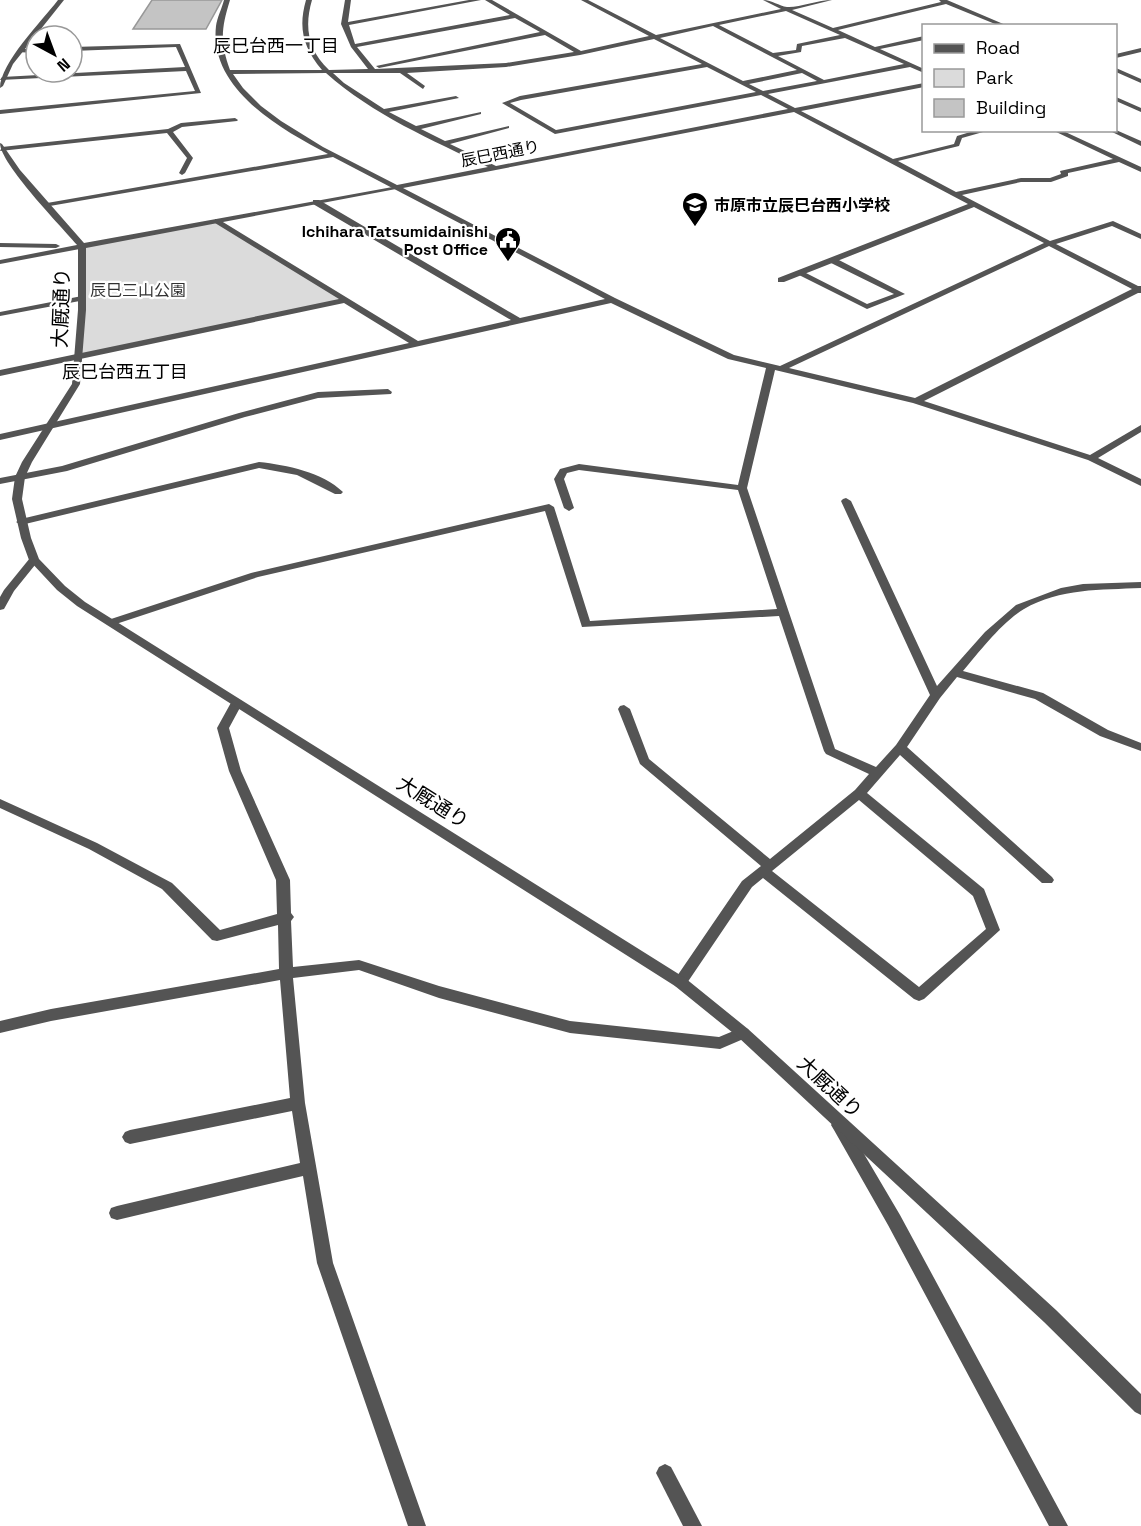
<svg xmlns="http://www.w3.org/2000/svg" width="1141" height="1526" viewBox="0 0 1141 1526" font-family="'Space Grotesk','Noto Sans JP',sans-serif">
  <rect width="100%" height="100%" fill="#fff"/>
  <!-- green -->
  <path fill="#dbdbdb" d="M218 221 346 300 79 357 82 246Z"/>
  <!-- building -->
  <path fill="#c4c4c4" stroke="#989898" stroke-width="1.5" d="M152 0H222L206 29H133Z"/>
  <g fill="none" stroke-linecap="round" stroke-linejoin="round">
    <!-- service -->
    <path fill="#545454" fill-rule="evenodd" d="M829 258H835L905 294 867 309 795 273 802 271 867 304 894 294 829 262Z"/>
    <!-- minor -->
    <g fill="#545454" fill-rule="evenodd">
      <path d="M224 0H230C221 29 220 42 230 70H322C303 47 298 28 306 0H312C304 27 308 50 329 70L368 69 351 47 341 24 345 0H351L348 22 469 0H481L349 25 355 44 510 15 485 0H492L581 51 649 36 581 0H588L656 35 781 9 763 0C772 0 779 6 787 7 798 8 818 0 832 0L792 10 833 28 941 2 939 0H947L1008 26H1000L946 4 838 30 875 47 924 36V40L880 49 924 69V73L910 67 768 94 795 108 924 83V87L801 111 893 159 954 144 957 136 977 130H990L962 138 959 146 898 161 956 192 1021 178H1050L1061 174 1060 171 1113 159 1052 130H1061L1141 167V172L1119 162 1068 173V176L1051 182H1021L962 195 1050 241 1113 221 1141 234V239L1112 226 1056 244 1138 286H1141V293H1138L924 401 1090 455 1141 425V432L1098 458 1141 479V486L1088 460 913 403 775 370 747 488 835 749 876 767 896 745 930 695 841 501 843 499 846 498 851 501 937 686 985 632 1016 605 1061 588 1083 584 1141 582V588C1101 590 1060 588 1024 609 1002 622 979 652 963 671L1043 693 1108 730 1141 743V751L1100 736 1035 699 957 677 940 698 907 747 1052 877 1054 880 1052 883H1042L900 755 867 793 984 889 1000 930 924 999 919 1001 914 999 763 878 752 887 685 986 680 988 675 986 673 982 742 881 761 866 640 764 618 709 620 706 624 705 630 709 649 759 770 859 855 790 869 774 826 754 824 751 779 616 582 627 545 511 258 577 116 624H108L107 622 108 620 251 573 549 504 554 507 590 621 777 609 738 490 579 470 567 473 564 479 574 508 569 511 564 508 554 479 560 469 579 464 738 485 766 368 728 359 611 303 0 440V434L409 343 344 303 0 376V370L339 299 215 223V219H218L418 341 511 320 313 204V200H319L520 318 605 299 333 157 44 207 43 205 47 203 328 154C280 129 209 89 216 26 217 18 222 8 224 0ZM786 11 840 35 797 44 796 50 773 53 719 25ZM515 18 540 32 376 66 379 68 545 35 574 52 506 63 375 69 357 47ZM713 26 797 70 743 81 660 38ZM845 38 904 64 824 80 778 56 801 52 802 46ZM654 39 702 64 520 96 502 103 555 134 761 95 788 109 496 166 450 144 509 128V126L445 141 421 129 481 114V112L416 126 389 112 459 98 456 96 384 109 344 83 333 73H400L423 89 425 86 407 73 506 67 580 55ZM707 67 756 92 556 130 510 103 521 100ZM326 73C373 115 432 140 488 167L397 185 323 147 281 121 261 106 243 88 233 74ZM802 73 817 81 763 91 749 84ZM794 112 968 204 778 278V282H784L974 207 1044 243 780 366 734 355 615 298 403 188ZM1049 246 1132 289 915 398 789 368ZM859 800 973 896 986 929 919 987 772 871Z"/>
      <path d="M180 44 201 93 0 114V110L195 91 186 71 0 80 2 77 185 67 176 47 72 51V47Z"/>
      <path d="M1141 48V52L1116 58V54Z"/>
      <path d="M19 49H36V53L17 52Z"/>
      <path d="M1116 68 1141 79V83L1116 72Z"/>
      <path d="M1116 97 1141 108V112L1116 101Z"/>
      <path d="M235 118 238 120 237 121 182 127 173 132 193 158 185 173 182 175 179 173 187 158 167 133 0 151 2 147 168 129 181 123Z"/>
      <path d="M1108 130H1116L1141 141V146Z"/>
      <path d="M0 243 56 244 60 246 56 248 0 247Z"/>
      <path d="M82 244 86 246 85 248 0 264V260Z"/>
      <path d="M82 296 86 298 85 300 0 316V312Z"/>
      <path d="M388 389 392 392 391 394 318 398 245 417 67 471 0 484V478L62 466 239 413 318 392Z"/>
      <path d="M259 462C287 465 322 472 343 492L341 494H335L297 475 259 468 21 525 16 522 21 519Z"/>
      <path d="M34 557 39 560 14 591 4 609 0 610V597L4 590 30 558Z"/>
      <path d="M237 698 243 702 229 728 241 771 290 880 291 913 294 917 291 921 293 967 359 960 439 986 570 1021 719 1037 743 1027 748 1029 750 1033 748 1037 720 1049 570 1033 439 998 359 970 293 978 305 1103 333 1263 426 1526H408L317 1263 303 1176 117 1220 111 1218 109 1213 111 1208 117 1206 300 1163 292 1111 130 1144 125 1142 122 1137 125 1132 130 1130 290 1098 280 980 51 1021 0 1033V1021L51 1009 279 969 278 925 217 941 212 940 162 889 89 849 0 808V799L97 843 172 883 220 930 277 914 276 880 229 771 217 728 233 699Z"/>
      <path d="M839 1118 844 1120 900 1215 1068 1526H1049L888 1225 834 1130 831 1125 834 1120Z"/>
      <path d="M665 1464 671 1467 702 1526H683L656 1473 659 1467Z"/>
    </g>
    <!-- tertiary -->
    <g fill="#545454" fill-rule="evenodd">
      <path d="M58 0H64L13 64 3 86 0 88C0 63 42 21 58 0Z"/>
      <path d="M0 143 2 144 20 170 84 243 398 186V188L396 189 86 248V310L80 384 32 462 25 477 22 499 31 538 39 559 65 586 85 602 685 978 748 1029 1056 1310 1141 1394V1415L1135 1412 1044 1322 738 1037 675 986 77 606 57 590 29 560 21 538 12 499 15 477 22 462 72 384 78 310V246C62 227 0 164 0 143Z"/>
    </g>
  </g>
  <!-- icons -->
  <defs>
    <symbol id="school-pin" viewBox="-11 -11 22 30"><path d="M0 17L-7.5 6A9.5 9.5 0 1 1 7.5 6Z" fill="#000" stroke="#fff"/><path d="M0-5L7-2L0 1L-7-2ZM-4 1L0 2.5L4 1V4Q0 6-4 4Z" fill="#fff"/></symbol>
    <symbol id="civic-pin" viewBox="-11 -11 22 30"><path d="M0 17L-7.5 6A9.5 9.5 0 1 1 7.5 6Z" fill="#000" stroke="#fff"/><path d="M-.6-6.5H3V-4.5H.6V-3L4-1V1h2V6H-6V1h2V-1L-.6-3ZM-1.2 2.5V6h2.4V2.5Z" fill="#fff"/></symbol>
  </defs>
  <g fill-rule="evenodd">
    <use href="#school-pin" x="680" y="190" width="30" height="40"/>
    <use href="#civic-pin" x="493" y="225" width="30" height="40"/>
  </g>
  <g text-anchor="middle" stroke-width="4.5" stroke-linejoin="round" paint-order="stroke">
    <!-- far-street labels -->
    <g font-size="16" fill="#000" stroke="#fff">
      <text transform="translate(500 153) rotate(-11)" y="6">辰巳西通り</text>
    </g>
    <!-- far-poi labels -->
    <g font-size="16" font-weight="bold" fill="#000" stroke="#fff" text-anchor="start">
      <text x="714" y="211">市原市立辰巳台西小学校</text>
      <text x="488" y="237" text-anchor="end">Ichihara Tatsumidainishi<tspan x="488" dy="18">Post Office</tspan></text>
    </g>
    <!-- far-park labels -->
    <g font-size="16" fill="#323232" stroke="#fff">
      <text x="138" y="296">辰巳三山公園</text>
    </g>
    <!-- far-neighbourhood labels -->
    <g font-size="18" fill="#000" stroke="#fff">
      <text x="276" y="52">辰巳台西一丁目</text>
      <text x="125" y="378">辰巳台西五丁目</text>
    </g>
    <!-- street labels -->
    <g font-size="20" fill="#000" stroke="#fff">
      <text transform="translate(61 308) rotate(-88)" y="7">大厩通り</text>
      <text transform="translate(433 802) rotate(32)" y="7">大厩通り</text>
      <text transform="translate(830 1087) rotate(43)" y="7">大厩通り</text>
    </g>
  </g>
  <!-- legend -->
  <rect x="922" y="24" width="195" height="108" fill="#ffffff" stroke="#999999" stroke-width="1.5"/>
  <rect x="934" y="44" width="30" height="9" fill="#545454" stroke="#999999" stroke-width="1.5"/>
  <text x="976" y="54" font-size="18" fill="#000000">Road</text>
  <rect x="934" y="69" width="30" height="18" fill="#dbdbdb" stroke="#999999" stroke-width="1.5"/>
  <text x="976" y="84" font-size="18" fill="#000000">Park</text>
  <rect x="934" y="99" width="30" height="18" fill="#c4c4c4" stroke="#999999" stroke-width="1.5"/>
  <text x="976" y="114" font-size="18" fill="#000000">Building</text>
  <!-- north arrow -->
  <g transform="translate(54 54) rotate(139)"><circle r="28" fill="#ffffff" stroke="#999999" stroke-width="1.5"/>
  <path d="M0-4.5L10 22L0 15L-10 22Z" fill="#000000"/>
  <text y="-9" font-size="16" font-weight="bold" text-anchor="middle" fill="#000000">N</text>
  </g>
</svg>
